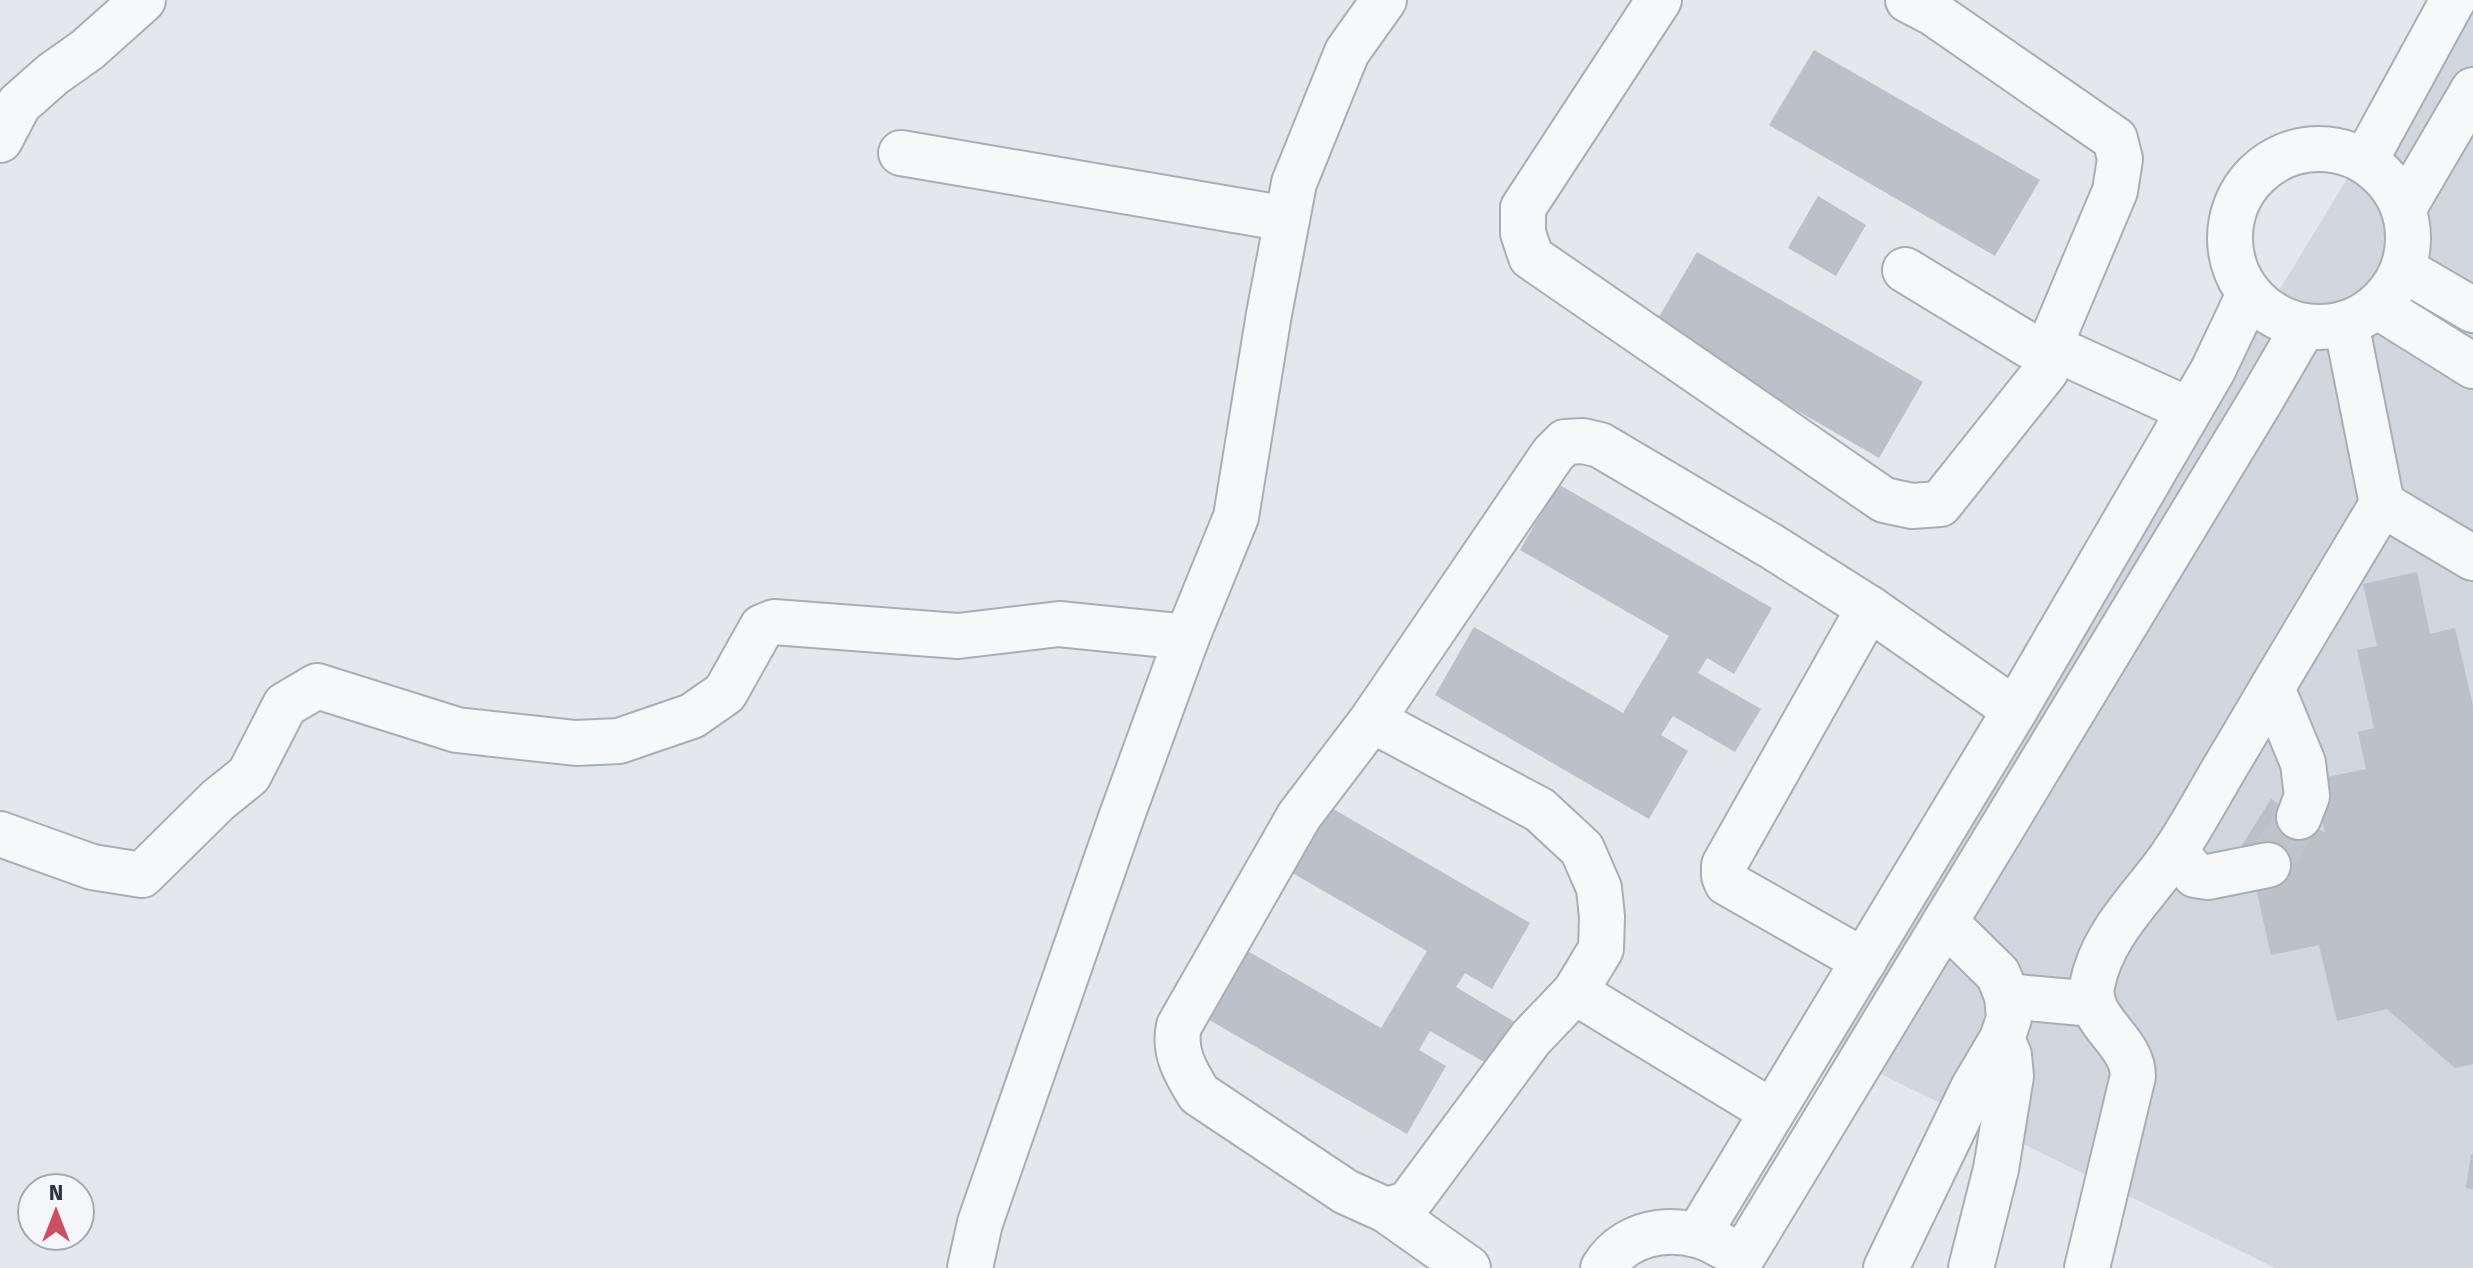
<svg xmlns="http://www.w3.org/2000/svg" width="2473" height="1268" viewBox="0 0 2473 1268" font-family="'Fira Sans',sans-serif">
  <rect width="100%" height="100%" fill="#e4e7eb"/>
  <!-- built -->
  <path fill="#d2d6dd" d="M2456 0H2473V1268H2275L1820 1044Z"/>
  <!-- building -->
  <g fill="#bbc0c9">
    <path d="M1814 50 2040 180 1995 256 1769 125Z"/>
    <path d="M1818 196 1866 225 1836 276 1788 248Z"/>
    <path d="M1697 252 1923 382 1879 458 1653 327Z"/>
    <path d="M1558 484 1772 608 1734 674 1707 658 1698 673 1761 709 1735 752 1673 716 1661 735 1688 751 1649 819 1435 695 1474 627 1623 713 1669 636 1520 550Z"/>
    <path d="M2417 572 2430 634 2455 628 2473 706V1064L2455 1068 2387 1009 2337 1021 2319 945 2271 955 2255 884 2286 877 2240 848 2271 799 2325 833 2313 780 2366 769 2358 732 2374 728 2357 650 2377 646 2363 584Z"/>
    <path d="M1316 799 1530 923 1492 989 1465 973 1456 987 1518 1024 1493 1067 1430 1031 1419 1050 1446 1066 1407 1134 1192 1010 1232 942 1381 1028 1427 951 1277 864Z"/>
    <path d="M2471 1154H2473V1189L2466 1188Z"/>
  </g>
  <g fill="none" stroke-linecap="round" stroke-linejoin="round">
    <!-- minor-tunnel -->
    <path stroke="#bfc3ca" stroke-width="44" stroke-dasharray="44 22" stroke-linecap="butt" d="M2268 865 2299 817"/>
    <defs>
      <g id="minor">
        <path d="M1659 0 1523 208V233L1531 257 1884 500 1912 506 1940 504 2046 371"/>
        <path d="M1908 0 1933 13 2115 139 2120 159 2115 191 2056 331"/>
        <path d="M0 140 19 104 53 74 87 50 143 0"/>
        <circle cx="2319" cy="238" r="89"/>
        <path d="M901 153 1287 219"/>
        <path d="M2365 161 2453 0"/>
        <path d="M2404 208 2473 90"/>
        <path d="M2403 269 2473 310"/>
        <path d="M1905 270 2030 346"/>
        <path d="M2377 306 2473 366"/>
        <path d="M2071 356 2189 410"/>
        <path d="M2382 504 2473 558"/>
        <path d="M2272 688 2303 763 2307 796 2299 817"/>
        <path d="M1372 720 1299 816 1179 1026C1173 1052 1186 1073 1199 1094L1346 1192 1386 1210 1408 1204 1531 1038 1575 992 1601 949 1602 917 1599 888 1582 849 1540 810 1372 720 1553 454 1565 442 1583 441 1600 445 1771 546 1869 608"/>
        <path d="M0 834 92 867 142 875 218 800 249 775 285 705 317 686 457 730 576 743 619 741 692 716 725 693 762 627 774 622 958 636 1059 624 1187 637"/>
        <path d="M2175 851 2195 875 2208 877 2268 865"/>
        <path d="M1864 961 1727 883 1724 876V865L1869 608 2015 710"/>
        <path d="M1575 992 1772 1112"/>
        <path d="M2007 996 2093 1004"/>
        <path d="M1386 1210 1468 1268"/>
        <path d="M1698 1235 2015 710 2213 370 2249 294"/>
        <path d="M1740 1261 2261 400 2304 326"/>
        <path d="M970 1268 980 1223 1121 818 1187 637 1236 517 1269 314 1294 183 1347 52 1384 0"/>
        <path d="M1603 1268C1629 1226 1685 1223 1724 1247"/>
        <path d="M1886 1268 1973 1088 2002 1039 2009 1018 2007 996 1998 974 1945 922"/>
        <path d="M1971 1268 1996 1169 2011 1076 2009 1055 2002 1039"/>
        <path d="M2087 1268 2133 1076C2133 1041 2086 1021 2092 986 2102 932 2145 896 2174 853 2196 820 2215 783 2236 749 2284 667 2333 586 2382 504L2346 323"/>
      </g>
    </defs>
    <!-- minor casing -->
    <use href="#minor" stroke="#a9aeb6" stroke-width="48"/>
    <!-- minor -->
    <use href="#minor" stroke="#f7f8fa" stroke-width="44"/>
  </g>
  <!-- north arrow -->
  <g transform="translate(56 1212)"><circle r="38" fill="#f4f6f9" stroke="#a4a9b1" stroke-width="2"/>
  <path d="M0-6L14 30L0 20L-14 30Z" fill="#cb4e63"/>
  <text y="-12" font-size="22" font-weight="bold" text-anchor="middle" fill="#2c3544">N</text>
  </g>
</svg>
